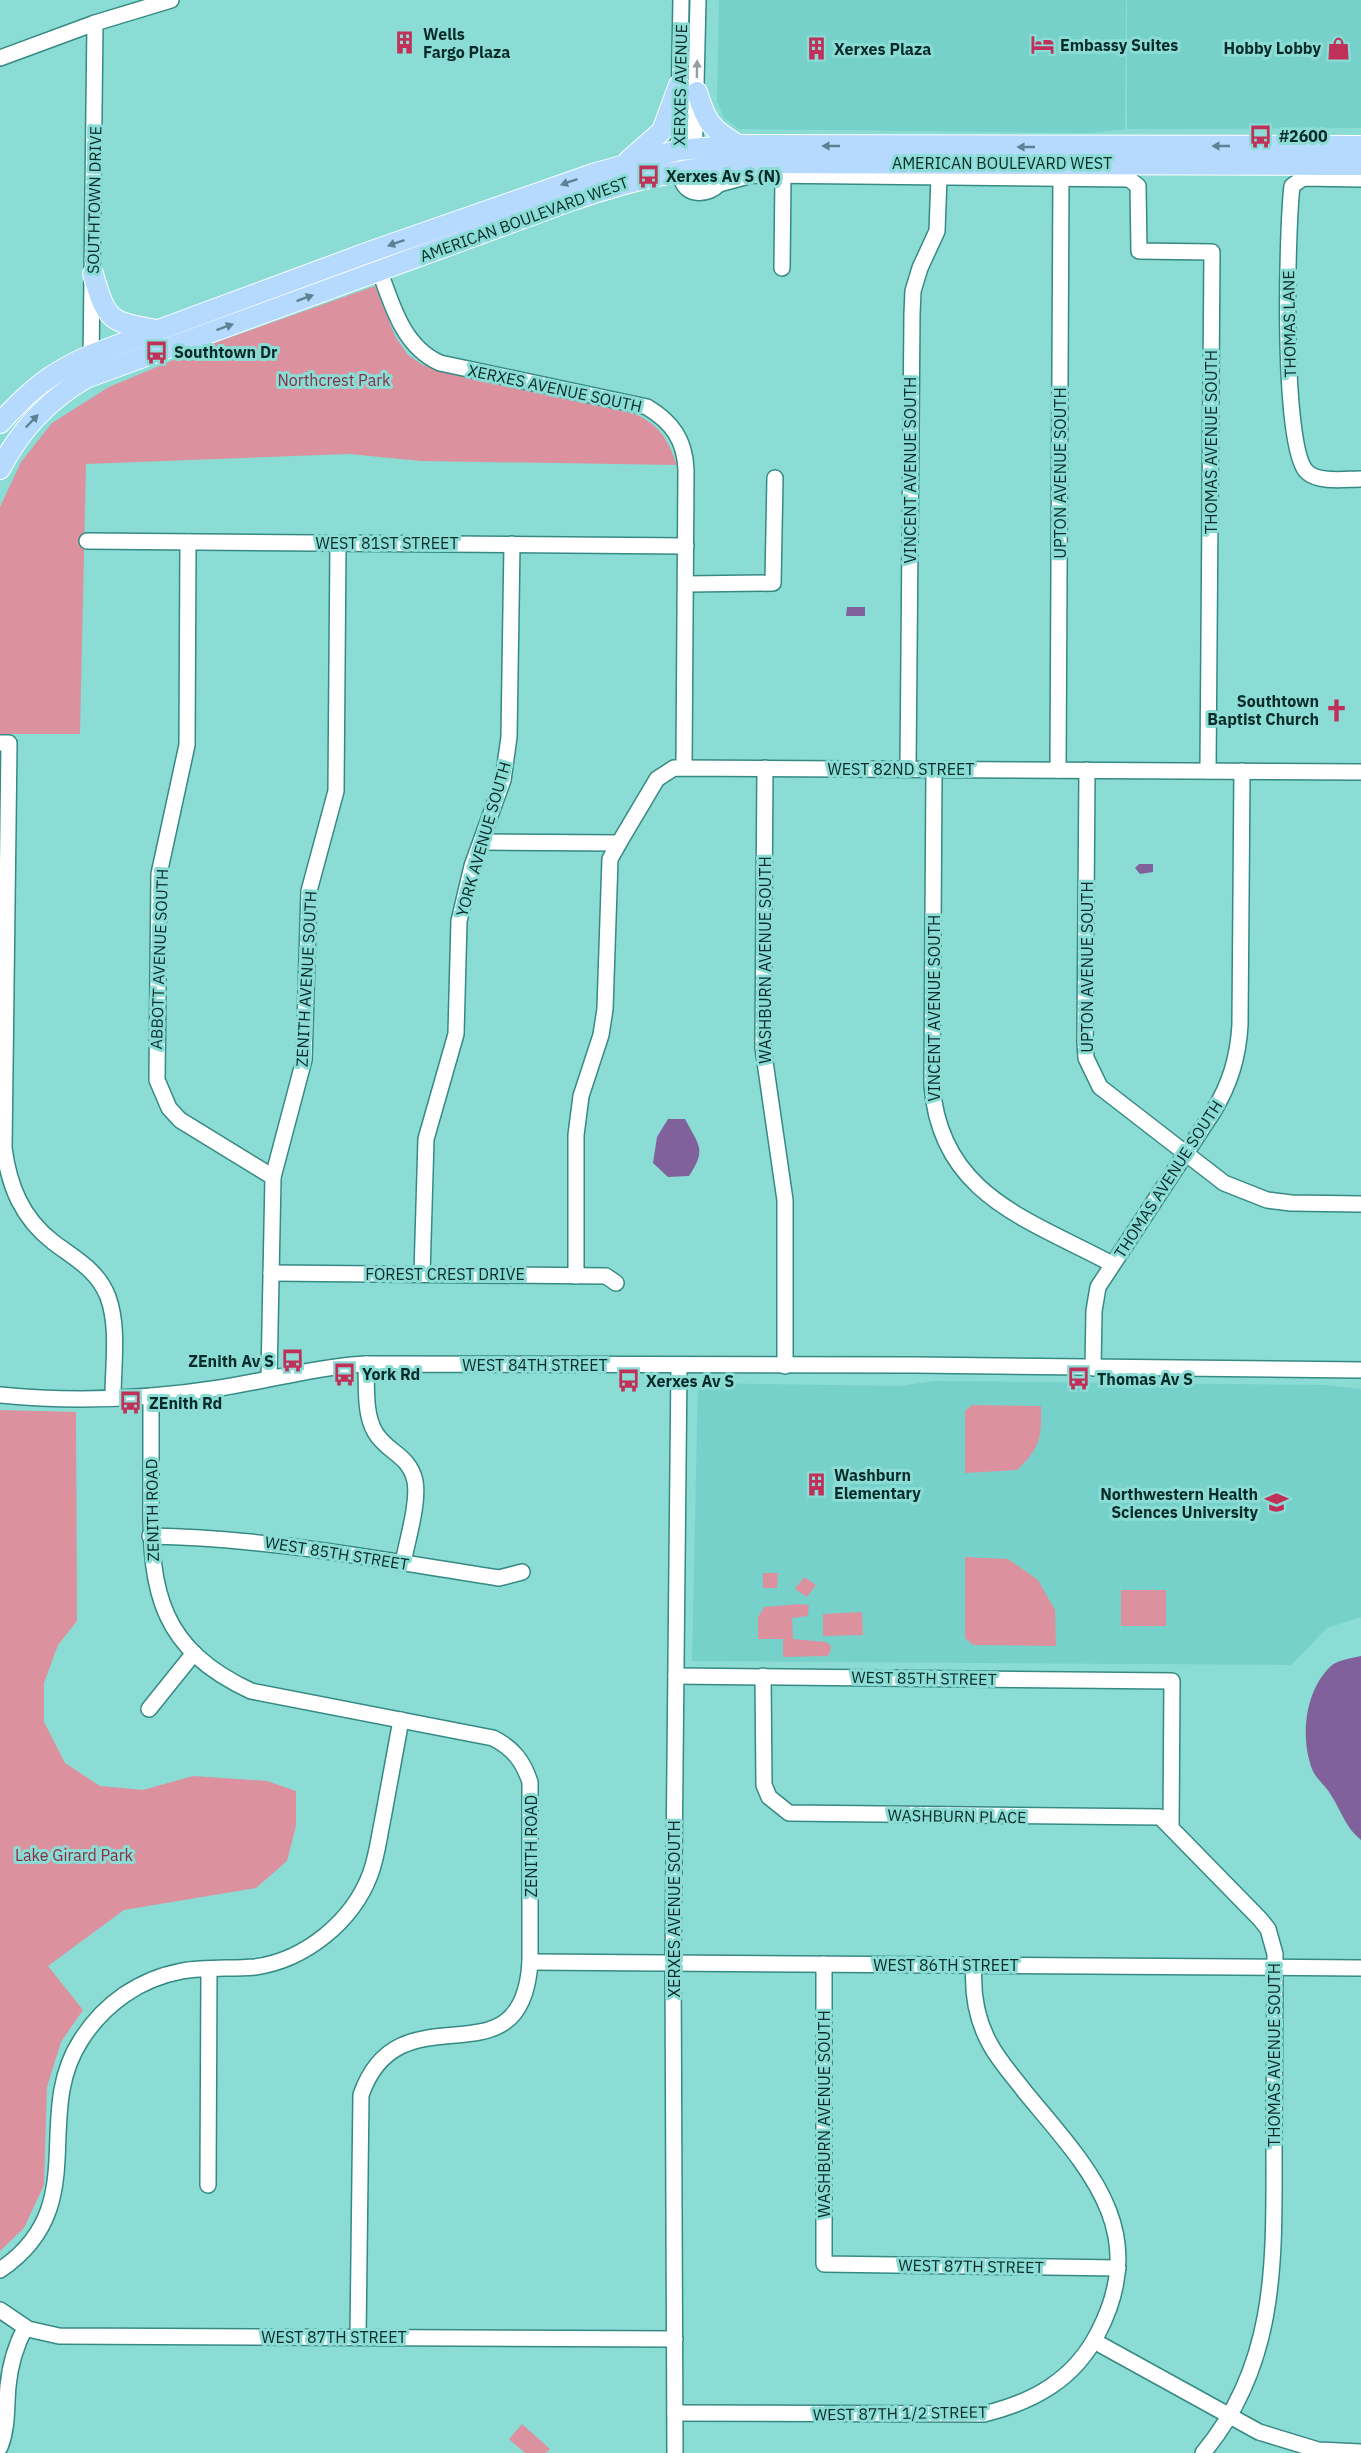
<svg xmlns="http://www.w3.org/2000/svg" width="1361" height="2453" viewBox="0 0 1361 2453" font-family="'IBM Plex Sans',sans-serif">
  <rect width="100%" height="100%" fill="#8bdcd5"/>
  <!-- built -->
  <g fill="#75d1ca">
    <path d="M719 0H1126L1125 129 1090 133 739 129 724 118 717 101Z"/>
    <path d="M1127 0H1361V128L1127 129Z"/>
    <path d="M935 1381 1326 1385 1361 1389V1617L1327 1628 1291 1665 692 1661 698 1383 899 1386Z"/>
  </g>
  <!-- green -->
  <g fill="#dc929e">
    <path d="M375 286 395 336 408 355 423 365 451 374 618 408C653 419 665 430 677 465L421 461 349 454 86 464 80 734H0V507L21 462 52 423 109 387 209 345Z"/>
    <path d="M972 1405 1041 1406C1042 1438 1040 1448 1017 1470L965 1473V1411Z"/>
    <path d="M0 1410 76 1412 77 1621 58 1645 44 1683V1722L65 1763 100 1786 143 1790 193 1776 267 1781 296 1791V1826L287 1861 256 1888 124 1910 48 1966 83 2010 61 2042 47 2087 44 2185 24 2228 0 2251Z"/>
    <path d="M965 1557 1008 1559 1038 1580 1055 1610 1056 1646 973 1645 965 1638Z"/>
    <path d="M763 1573H778L777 1588H763Z"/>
    <path d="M804 1577 816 1585 807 1597 795 1589Z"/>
    <rect x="1121" y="1590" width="45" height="36"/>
    <path d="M800 1604 809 1605 808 1616 792 1618 793 1639 826 1642 831 1646 830 1653 827 1656 783 1657V1639H758V1617L764 1607Z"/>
    <path d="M862 1612 863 1635 823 1636V1614Z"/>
    <path d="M522 2424 550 2449 546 2453H525L509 2439Z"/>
  </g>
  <!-- water -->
  <g fill="#81619b">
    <path d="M847 607H865V616H846Z"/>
    <path d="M1139 864H1153V872L1140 874 1135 868Z"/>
    <path d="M668 1119H685C699 1146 707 1149 689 1176L668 1177 653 1163 657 1137Z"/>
    <path d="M1361 1656V1840C1345 1827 1342 1812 1331 1795 1326 1786 1316 1779 1312 1769 1300 1737 1305 1690 1331 1666 1337 1660 1353 1658 1361 1656Z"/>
  </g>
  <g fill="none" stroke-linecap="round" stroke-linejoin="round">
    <defs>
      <g id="minor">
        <path d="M681 0C680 38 680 77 679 115 679 135 676 160 682 180 687 197 709 195 719 184"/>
        <path d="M698 0 694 168 699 181 719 184 752 175 1129 179 1138 186 1139 251 1212 252 1208 771"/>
        <path d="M0 58 95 23"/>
        <path d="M1361 179 1303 178 1292 186C1287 228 1281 448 1307 472 1319 483 1346 479 1361 479"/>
        <path d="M372 251C389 291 397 344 440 363L647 407C672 422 685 440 686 470L684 767"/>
        <path d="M782 268 783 177"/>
        <path d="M91 363 95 23 171 0"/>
        <path d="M87 541 686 546"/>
        <path d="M188 542 187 745 159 874 157 1080 169 1108 180 1120 273 1177"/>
        <path d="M686 584 773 583 775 478"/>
        <path d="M0 743H9L4 1148C9 1186 22 1218 53 1242 74 1258 98 1270 108 1297 119 1327 113 1365 113 1397"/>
        <path d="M765 768 763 1048 785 1200V1366"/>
        <path d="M908 768 912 314 913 291 920 268 937 231 939 177"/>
        <path d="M934 769 932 1085C940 1195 1028 1219 1112 1264"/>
        <path d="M1058 770 1061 177"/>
        <path d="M1087 770 1085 1042 1086 1058 1100 1087 1224 1183 1267 1200 1291 1203 1361 1204"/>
        <path d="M481 842 619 843 657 779 674 768 1361 772"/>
        <path d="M271 1273 606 1276 616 1283"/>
        <path d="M422 1274 426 1139 456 1034 459 921 472 866 503 780 509 737 512 544"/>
        <path d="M576 1276V1135L581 1096 601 1035 605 1009 610 859 619 843"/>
        <path d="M366 1364C367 1386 364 1413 375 1432 387 1453 409 1454 415 1481 419 1503 407 1541 403 1563"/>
        <path d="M1093 1368 1094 1311 1098 1287 1213 1112C1230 1084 1238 1058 1240 1025L1242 771"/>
        <path d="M269 1378 273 1177 304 1060 309 891 336 791 338 543"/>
        <path d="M0 1395C72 1402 149 1399 220 1388 270 1380 316 1367 366 1364L915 1365 1361 1370"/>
        <path d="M151 1396C151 1431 151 1466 151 1501 150 1593 161 1649 251 1691L493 1738C513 1748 523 1761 530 1782V1962C522 2091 400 1983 361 2095L358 2337"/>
        <path d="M150 1536C268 1538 382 1560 499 1578L522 1572"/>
        <path d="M676 1676 1172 1681 1171 1828 1260 1919 1268 1929 1275 1954C1275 2018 1274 2081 1274 2145 1274 2257 1279 2362 1203 2453"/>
        <path d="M763 1676 764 1785 769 1797 789 1813 1160 1817 1171 1828"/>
        <path d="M149 1709 194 1653"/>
        <path d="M530 1962 1361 1968"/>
        <path d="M824 1964V2264L1118 2268"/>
        <path d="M208 2185 209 1969"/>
        <path d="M0 2270C94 2207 31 2117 81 2040 104 2004 139 1979 182 1971 206 1967 231 1969 255 1967 305 1960 352 1922 370 1875 377 1857 379 1837 383 1818 389 1785 395 1753 401 1720"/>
        <path d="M0 2310 28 2329 59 2336 675 2339"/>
        <path d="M1094 2341 1259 2432 1318 2450 1361 2452"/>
        <path d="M675 2413 984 2414C1033 2402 1074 2380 1098 2333 1152 2230 1087 2167 1025 2092 1013 2076 999 2061 990 2044 976 2019 972 1993 974 1965"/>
        <path d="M0 2447C8 2427 6 2407 8 2386 10 2365 15 2347 25 2328"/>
        <path d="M675 2453 673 1963 679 1365"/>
      </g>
      <g id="major">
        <path d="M697 92C706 122 711 129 738 145"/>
        <path d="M629 160 662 131 679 85"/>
        <path d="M93 274C107 321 109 322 157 330"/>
        <path d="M0 423C30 390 50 373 91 355L372 251 596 173 679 150 738 145 1361 146"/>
        <path d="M0 469C20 430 48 400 86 378L573 200C632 180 680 169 742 163L1361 165"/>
      </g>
    </defs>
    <!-- minor casing -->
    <use href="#minor" stroke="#368a84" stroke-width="18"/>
    <!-- major casing -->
    <use href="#major" stroke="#fff" stroke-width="22"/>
    <!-- minor -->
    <use href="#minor" stroke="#fff" stroke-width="15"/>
    <!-- major -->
    <use href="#major" stroke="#b5dafe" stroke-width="20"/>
  </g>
  <!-- one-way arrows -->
  <defs><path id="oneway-solid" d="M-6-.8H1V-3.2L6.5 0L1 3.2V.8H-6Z" transform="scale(1.5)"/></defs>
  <use fill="#8fa09f" href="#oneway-solid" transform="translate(697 69) rotate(-89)"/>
  <g fill="#5e8294">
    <use href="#oneway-solid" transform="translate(831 146) rotate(-180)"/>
    <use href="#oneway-solid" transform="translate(1221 146) rotate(180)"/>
    <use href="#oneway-solid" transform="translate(1026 147) rotate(-180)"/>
    <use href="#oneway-solid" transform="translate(569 182) rotate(161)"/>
    <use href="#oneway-solid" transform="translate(396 243) rotate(161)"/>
    <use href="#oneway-solid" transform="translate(305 298) rotate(-20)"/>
    <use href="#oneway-solid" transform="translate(225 327) rotate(-20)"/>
    <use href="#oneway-solid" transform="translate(32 421) rotate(-46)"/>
  </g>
  <!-- icons -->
  <defs>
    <symbol id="building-bare" viewBox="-9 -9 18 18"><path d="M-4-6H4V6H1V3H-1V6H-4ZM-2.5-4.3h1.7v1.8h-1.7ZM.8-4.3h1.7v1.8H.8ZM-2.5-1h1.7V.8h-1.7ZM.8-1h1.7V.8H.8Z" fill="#c0315a" stroke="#8bdcd5" stroke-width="2.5" paint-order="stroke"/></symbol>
    <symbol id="hotel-bare" viewBox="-9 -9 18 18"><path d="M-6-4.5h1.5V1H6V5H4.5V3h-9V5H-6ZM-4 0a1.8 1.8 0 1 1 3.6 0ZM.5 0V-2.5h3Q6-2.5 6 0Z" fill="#c0315a" stroke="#8bdcd5" stroke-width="2.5" paint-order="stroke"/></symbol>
    <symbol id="shop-bare" viewBox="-9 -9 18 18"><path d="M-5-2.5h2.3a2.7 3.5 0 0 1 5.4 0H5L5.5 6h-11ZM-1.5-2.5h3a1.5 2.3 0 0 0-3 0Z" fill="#c0315a" stroke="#8bdcd5" stroke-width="2.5" paint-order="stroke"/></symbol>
    <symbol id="bus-bare" viewBox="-9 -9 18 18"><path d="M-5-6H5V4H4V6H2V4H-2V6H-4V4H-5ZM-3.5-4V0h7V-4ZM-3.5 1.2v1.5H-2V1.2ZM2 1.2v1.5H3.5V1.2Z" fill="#c0315a" stroke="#8bdcd5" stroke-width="2.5" paint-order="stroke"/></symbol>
    <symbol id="church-bare" viewBox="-9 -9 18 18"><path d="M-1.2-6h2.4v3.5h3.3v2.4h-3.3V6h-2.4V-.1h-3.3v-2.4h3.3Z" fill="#c0315a" stroke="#8bdcd5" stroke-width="2.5" paint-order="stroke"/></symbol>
    <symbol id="university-bare" viewBox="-9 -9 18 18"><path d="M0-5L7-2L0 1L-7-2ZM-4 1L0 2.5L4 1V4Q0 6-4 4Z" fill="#c0315a" stroke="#8bdcd5" stroke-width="2.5" paint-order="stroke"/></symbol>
  </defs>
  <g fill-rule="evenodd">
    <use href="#building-bare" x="388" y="26" width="33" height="33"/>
    <use href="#hotel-bare" x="1026" y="28" width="33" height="33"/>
    <use href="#shop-bare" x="1322" y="32" width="33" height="33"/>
    <use href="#building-bare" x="800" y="32" width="33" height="33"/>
    <use href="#bus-bare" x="1244" y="120" width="33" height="33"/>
    <use href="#bus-bare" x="632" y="160" width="33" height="33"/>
    <use href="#bus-bare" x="140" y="336" width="33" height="33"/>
    <use href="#church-bare" x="1320" y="694" width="33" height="33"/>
    <use href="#bus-bare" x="276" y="1344" width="33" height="33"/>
    <use href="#bus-bare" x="328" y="1358" width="33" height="33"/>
    <use href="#bus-bare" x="1062" y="1362" width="33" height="33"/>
    <use href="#bus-bare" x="612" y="1364" width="33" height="33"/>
    <use href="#bus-bare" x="114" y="1386" width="33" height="33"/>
    <use href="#building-bare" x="800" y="1468" width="33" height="33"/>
    <use href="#university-bare" x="1260" y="1486" width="33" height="33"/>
  </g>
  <g text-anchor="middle" stroke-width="6" stroke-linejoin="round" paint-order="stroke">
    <!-- poi labels -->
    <g font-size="16" font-weight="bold" fill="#072b29" stroke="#8bdcd5" text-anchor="start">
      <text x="423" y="40">Wells<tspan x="423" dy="18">Fargo Plaza</tspan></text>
      <text x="1060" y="51">Embassy Suites</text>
      <text x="1321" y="54" text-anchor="end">Hobby Lobby</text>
      <text x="834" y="55">Xerxes Plaza</text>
      <text x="1279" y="142">#2600</text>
      <text x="666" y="182">Xerxes Av S (N)</text>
      <text x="174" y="358">Southtown Dr</text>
      <text x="1319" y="707" text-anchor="end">Southtown<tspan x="1319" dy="18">Baptist Church</tspan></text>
      <text x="274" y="1367" text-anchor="end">ZEnith Av S</text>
      <text x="362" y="1380">York Rd</text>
      <text x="1097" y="1385">Thomas Av S</text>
      <text x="646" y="1387">Xerxes Av S</text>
      <text x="149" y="1409">ZEnith Rd</text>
      <text x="834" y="1481">Washburn<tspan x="834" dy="18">Elementary</tspan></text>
      <text x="1258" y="1500" text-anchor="end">Northwestern Health<tspan x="1258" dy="18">Sciences University</tspan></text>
    </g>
    <!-- street labels -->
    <g font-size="16" fill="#072b29" stroke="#8bdcd5">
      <text transform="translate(680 85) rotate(-89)" y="6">XERXES AVENUE</text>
      <text x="1002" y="169">AMERICAN BOULEVARD WEST</text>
      <text transform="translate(94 200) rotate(-89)" y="6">SOUTHTOWN DRIVE</text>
      <text transform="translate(524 219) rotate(-20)" y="6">AMERICAN BOULEVARD WEST</text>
      <text transform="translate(1289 324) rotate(-91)" y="6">THOMAS LANE</text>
      <text transform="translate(555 388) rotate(12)" y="6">XERXES AVENUE SOUTH</text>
      <text transform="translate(1211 442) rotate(-90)" y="6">THOMAS AVENUE SOUTH</text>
      <text transform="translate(910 470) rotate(-90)" y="6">VINCENT AVENUE SOUTH</text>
      <text transform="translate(1060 473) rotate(-90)" y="6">UPTON AVENUE SOUTH</text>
      <text x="387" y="549">WEST 81ST STREET</text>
      <text x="901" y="775">WEST 82ND STREET</text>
      <text transform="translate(483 839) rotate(-74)" y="6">YORK AVENUE SOUTH</text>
      <text transform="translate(159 959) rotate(-88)" y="6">ABBOTT AVENUE SOUTH</text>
      <text transform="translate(765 960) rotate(-90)" y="6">WASHBURN AVENUE SOUTH</text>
      <text transform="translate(1087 967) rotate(-90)" y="6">UPTON AVENUE SOUTH</text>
      <text transform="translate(306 979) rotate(-87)" y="6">ZENITH AVENUE SOUTH</text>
      <text transform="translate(934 1008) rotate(-90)" y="6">VINCENT AVENUE SOUTH</text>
      <text transform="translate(1168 1179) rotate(-57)" y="6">THOMAS AVENUE SOUTH</text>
      <text x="445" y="1280">FOREST CREST DRIVE</text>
      <text x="535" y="1371">WEST 84TH STREET</text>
      <text transform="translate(152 1510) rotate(-91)" y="6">ZENITH ROAD</text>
      <text transform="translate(337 1553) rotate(9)" y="6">WEST 85TH STREET</text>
      <text transform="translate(924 1678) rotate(1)" y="6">WEST 85TH STREET</text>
      <text transform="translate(957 1816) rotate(1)" y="6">WASHBURN PLACE</text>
      <text transform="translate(531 1846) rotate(-90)" y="6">ZENITH ROAD</text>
      <text transform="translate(674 1909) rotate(-90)" y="6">XERXES AVENUE SOUTH</text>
      <text x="946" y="1971">WEST 86TH STREET</text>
      <text transform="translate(1274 2055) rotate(-90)" y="6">THOMAS AVENUE SOUTH</text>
      <text transform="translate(824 2114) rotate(-90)" y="6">WASHBURN AVENUE SOUTH</text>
      <text transform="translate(971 2266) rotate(1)" y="6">WEST 87TH STREET</text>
      <text x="334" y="2343">WEST 87TH STREET</text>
      <text transform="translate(900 2413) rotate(-1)" y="6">WEST 87TH 1/2 STREET</text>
    </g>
    <!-- park labels -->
    <g font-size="16" fill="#892f45" stroke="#8bdcd5">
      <text x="334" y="386">Northcrest Park</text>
      <text x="74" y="1861">Lake Girard Park</text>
    </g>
  </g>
</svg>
